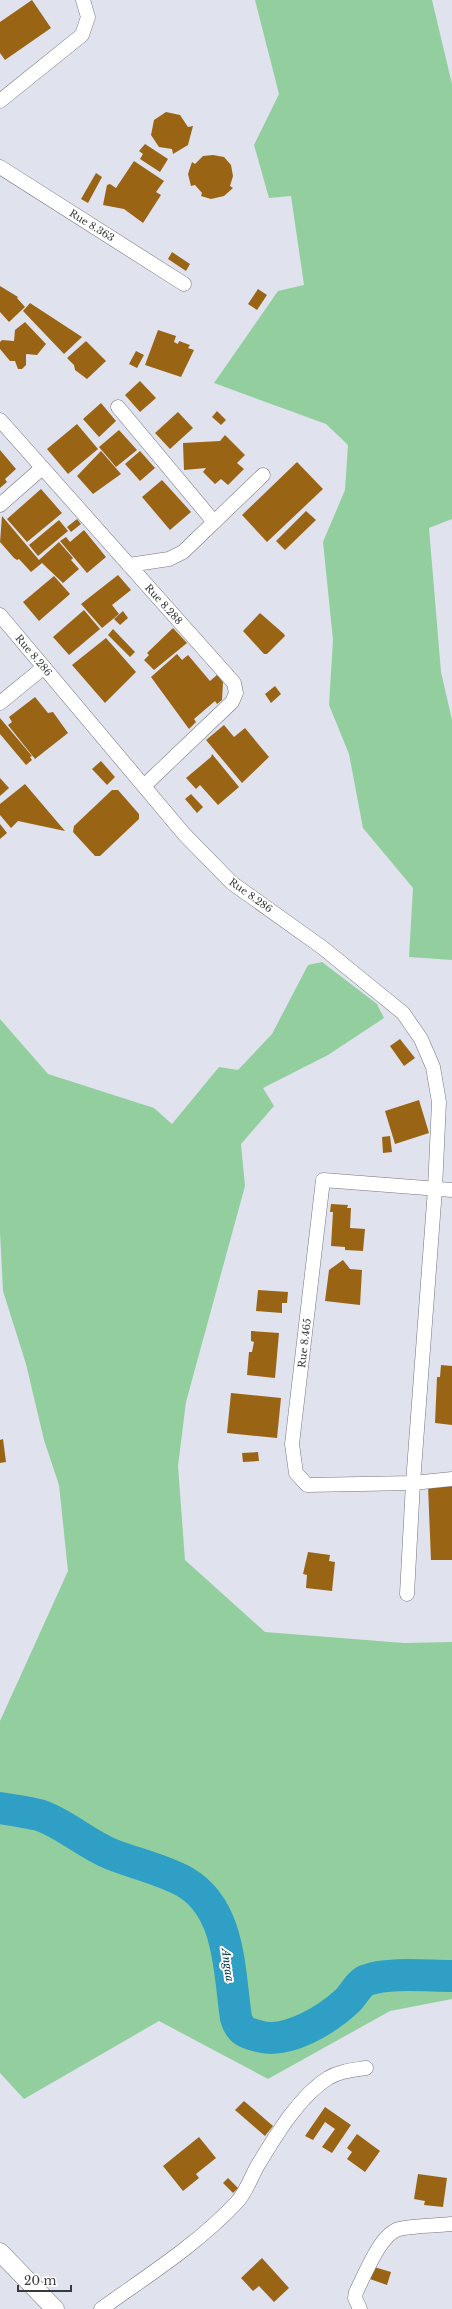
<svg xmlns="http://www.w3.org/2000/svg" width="452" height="2309" viewBox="0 0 452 2309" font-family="'Libre Baskerville',serif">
  <rect width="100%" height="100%" fill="#e0e2ee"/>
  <!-- green -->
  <g fill="#93cf9e">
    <path d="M255 0H432L452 84V519L429 528 441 672 452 720V960L409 957 413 888 363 828 349 754 329 705 333 640 323 542 345 490 348 445 326 424 214 383 278 291 304 285 291 196 269 198 254 145 279 94Z"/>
    <path d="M322 962 377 1004 384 1018 328 1055 263 1088 274 1106 241 1144 245 1186 186 1402 178 1466 185 1560 265 1632 404 1643 452 1642V1999L390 2011 268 2079 159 2021 24 2099 0 2073V1721L68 1571 59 1485 44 1440 26 1364 3 1291 0 1232V1019L48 1074 154 1108 172 1124 219 1067 238 1070 272 1034 308 965Z"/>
  </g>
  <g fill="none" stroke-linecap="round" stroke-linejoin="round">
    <!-- river -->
    <path stroke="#2f9fc5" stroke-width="32" d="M0 1808C13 1810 26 1812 39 1815 64 1823 86 1844 111 1854 136 1864 161 1869 185 1882 231 1909 229 1972 236 2018 240 2031 246 2033 258 2036 287 2045 328 2019 348 2000 354 1994 359 1983 367 1980 390 1972 427 1976 452 1976"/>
  </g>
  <!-- building -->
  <g fill="#9a6415">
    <path d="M32 0 51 28 5 60 0 53V22Z"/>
    <path d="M166 112 180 115 188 127 193 126 188 145 173 154 172 149 159 147 151 135 154 120Z"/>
    <path d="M145 144 168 159 160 172 140 159 143 154 139 151Z"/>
    <path d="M213 155 224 157 231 165 233 176 230 186 233 188 224 196 211 199 201 196 202 193 195 185 191 186 188 174 192 162 195 164 203 156Z"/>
    <path d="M134 161 164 181 156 192 161 195 143 223 124 209 103 205 107 185 110 184 116 188Z"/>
    <path d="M96 173 102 177 88 203 81 199Z"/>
    <path d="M172 252 190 264 186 271 168 259Z"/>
    <path d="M0 286 18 297 17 298 25 307 9 322 0 312Z"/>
    <path d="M258 289 267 295 257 310 248 304Z"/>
    <path d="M30 303 82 337 64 354 23 311Z"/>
    <path d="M25 322 46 344 37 355 26 354V365L22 369H18L15 361H10L0 349V342L2 340 14 341 15 330Z"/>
    <path d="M158 330 176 336 174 342 178 344 179 341 190 345 188 348 194 350 181 377 145 365Z"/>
    <path d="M86 341 106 361 87 379 75 370 74 365 67 358Z"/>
    <path d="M136 351 144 355 137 368 129 364Z"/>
    <path d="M140 381 156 398 140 412 125 395Z"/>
    <path d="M101 403 116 421 99 437 83 419Z"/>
    <path d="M217 411 226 420 221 425 212 417Z"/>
    <path d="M178 412 193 428 170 449 155 433Z"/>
    <path d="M77 424 98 449 68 474 47 449Z"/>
    <path d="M119 430 137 450 116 467 99 447Z"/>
    <path d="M225 435 245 455 237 463 244 469 228 485 221 479 215 484 203 472 206 468 184 470 183 443 220 441Z"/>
    <path d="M0 450 16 469 5 479 7 482 0 488Z"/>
    <path d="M101 451 121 474 93 494 77 476Z"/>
    <path d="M140 451 155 468 140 481 125 464Z"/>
    <path d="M297 462 323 489 267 542 242 515Z"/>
    <path d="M162 480 191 512 170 530 142 497Z"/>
    <path d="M41 489 62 513 27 542 7 519Z"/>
    <path d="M306 511 316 520 285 550 276 541Z"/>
    <path d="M2 516 39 560 59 542 73 558 71 560 79 569 63 583 42 563 31 572 19 559 17 560 14 558 0 542Z"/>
    <path d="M77 519 81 524 71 532 67 527Z"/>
    <path d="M59 520 68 531 38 556 29 545Z"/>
    <path d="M84 530 106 557 87 573 60 541 66 537 70 542Z"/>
    <path d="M118 575 131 590 112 605 119 614 102 628 81 604Z"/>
    <path d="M54 576 70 594 39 621 23 602Z"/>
    <path d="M84 610 100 629 69 655 53 637Z"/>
    <path d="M123 611 128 618 120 625 114 619Z"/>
    <path d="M260 613 284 634 285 636 267 654H264L243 631Z"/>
    <path d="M173 628 187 643 154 670 144 660 149 655 147 653Z"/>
    <path d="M113 629 135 652 130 657 108 635Z"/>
    <path d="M106 638 136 672 105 703 72 665Z"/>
    <path d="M177 654 182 660 188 655 210 681 217 675 223 682 222 700 217 704 215 701 194 719 196 722 189 729 151 677Z"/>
    <path d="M275 686 281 694 271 703 265 694Z"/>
    <path d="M35 697 48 713 53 712 68 733 35 759 8 725 12 722 9 717Z"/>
    <path d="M0 718 32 756 30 757 32 760 26 765 0 734Z"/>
    <path d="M224 725 234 737 245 728 269 757 242 783 206 740Z"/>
    <path d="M212 754 239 787 218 805 200 785 196 789 186 778 211 757Z"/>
    <path d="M101 761 115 777 107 785 92 769Z"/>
    <path d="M0 778 9 788 0 796Z"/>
    <path d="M25 784 65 831 18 821 11 828 0 815V804Z"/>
    <path d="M112 790H118L139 814V819L100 856H95L73 832 74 826Z"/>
    <path d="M191 794 203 807 197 813 185 799Z"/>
    <path d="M0 824 7 833 0 839Z"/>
    <path d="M400 1039 415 1058 404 1066 390 1046Z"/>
    <path d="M419 1100 429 1133 395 1144 385 1111Z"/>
    <path d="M390 1136 392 1152 383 1153 382 1137Z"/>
    <path d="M331 1204 348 1205 347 1208H351L350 1228 365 1229 363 1251 345 1250V1247L331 1246 333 1212H330Z"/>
    <path d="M343 1260 350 1269 362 1270 360 1305 325 1301 329 1270Z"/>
    <path d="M258 1290 288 1292 287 1303H282V1313L256 1311Z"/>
    <path d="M251 1331 279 1333 275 1378 247 1375 249 1352H252L254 1342 251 1341Z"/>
    <path d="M441 1365 452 1366V1425L435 1423 437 1377H440Z"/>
    <path d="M231 1393 281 1398 277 1438 227 1433Z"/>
    <path d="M3 1439 6 1462 0 1463V1440Z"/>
    <path d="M258 1452 259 1461 243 1462 242 1453Z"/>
    <path d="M428 1486H452V1560H431Z"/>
    <path d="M308 1552 330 1555 329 1561 335 1562 332 1591 306 1588 307 1575 303 1574Z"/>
    <path d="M244 2101 273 2126 265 2136 235 2110Z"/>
    <path d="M325 2107 351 2125 332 2153 322 2147 335 2129 325 2122 313 2140 305 2136Z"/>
    <path d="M357 2134 380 2151 365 2172 347 2159 352 2152 347 2148Z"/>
    <path d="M199 2137 216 2158 196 2174 199 2178 183 2191 163 2166Z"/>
    <path d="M418 2174 447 2178 443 2207 424 2205 425 2201 414 2199Z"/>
    <path d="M228 2178 238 2188 233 2193 223 2183Z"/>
    <path d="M262 2258 289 2288 274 2302 259 2286 253 2291 241 2278Z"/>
    <path d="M374 2267 391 2272 387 2285 370 2279Z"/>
  </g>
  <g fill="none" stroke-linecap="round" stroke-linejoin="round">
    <defs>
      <g id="minor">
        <path d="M0 101 82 35 88 17 83 0"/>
        <path d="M0 167 184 284"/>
        <path d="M118 407 214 522"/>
        <path d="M0 420 234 683 236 693 232 702 144 786"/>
        <path d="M0 505 42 468"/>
        <path d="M129 565 169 559 183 552 263 475"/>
        <path d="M0 615 184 834 232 883 323 948 403 1013 421 1039 433 1067 439 1102 435 1189 413 1483 407 1594"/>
        <path d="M0 703 44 667"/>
        <path d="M452 1190 323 1180 292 1444 296 1473 307 1485 413 1483 452 1479"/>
        <path d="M101 2309C147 2276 198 2244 237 2202 248 2190 252 2173 261 2160 278 2132 300 2096 328 2078 340 2071 353 2070 366 2068"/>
        <path d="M360 2309 355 2298 356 2292C365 2275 380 2234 399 2229 416 2225 435 2226 452 2224"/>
      </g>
      <path id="tertiary" d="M0 2252 55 2309"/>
    </defs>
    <!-- minor casing -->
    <use href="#minor" stroke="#73757f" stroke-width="15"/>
    <!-- tertiary casing -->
    <use href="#tertiary" stroke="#73757f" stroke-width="19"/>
    <!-- minor -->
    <use href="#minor" stroke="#fff" stroke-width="14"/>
    <!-- tertiary -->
    <use href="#tertiary" stroke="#fff" stroke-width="18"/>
  </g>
  <g text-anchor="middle" stroke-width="4" stroke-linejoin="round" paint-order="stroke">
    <!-- street labels -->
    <g font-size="10" fill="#393a3f" stroke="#fff">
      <text transform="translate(92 225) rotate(32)" y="4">Rue 8.363</text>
      <text transform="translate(164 604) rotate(48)" y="4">Rue 8.288</text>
      <text transform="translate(34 655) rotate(50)" y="4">Rue 8.286</text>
      <text transform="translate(251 895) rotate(36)" y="4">Rue 8.286</text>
      <text transform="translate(304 1343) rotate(-83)" y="4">Rue 8.465</text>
    </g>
    <!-- water labels -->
    <g font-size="11" font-style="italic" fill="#003040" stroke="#fff">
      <text transform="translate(228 1965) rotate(82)" y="4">Angaa</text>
    </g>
  </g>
  <!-- scale -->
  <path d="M18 2285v6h53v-6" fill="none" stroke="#393a3f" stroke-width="2"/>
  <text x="24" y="2285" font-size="12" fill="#393a3f" stroke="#ffffff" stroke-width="3" paint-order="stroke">20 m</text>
</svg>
